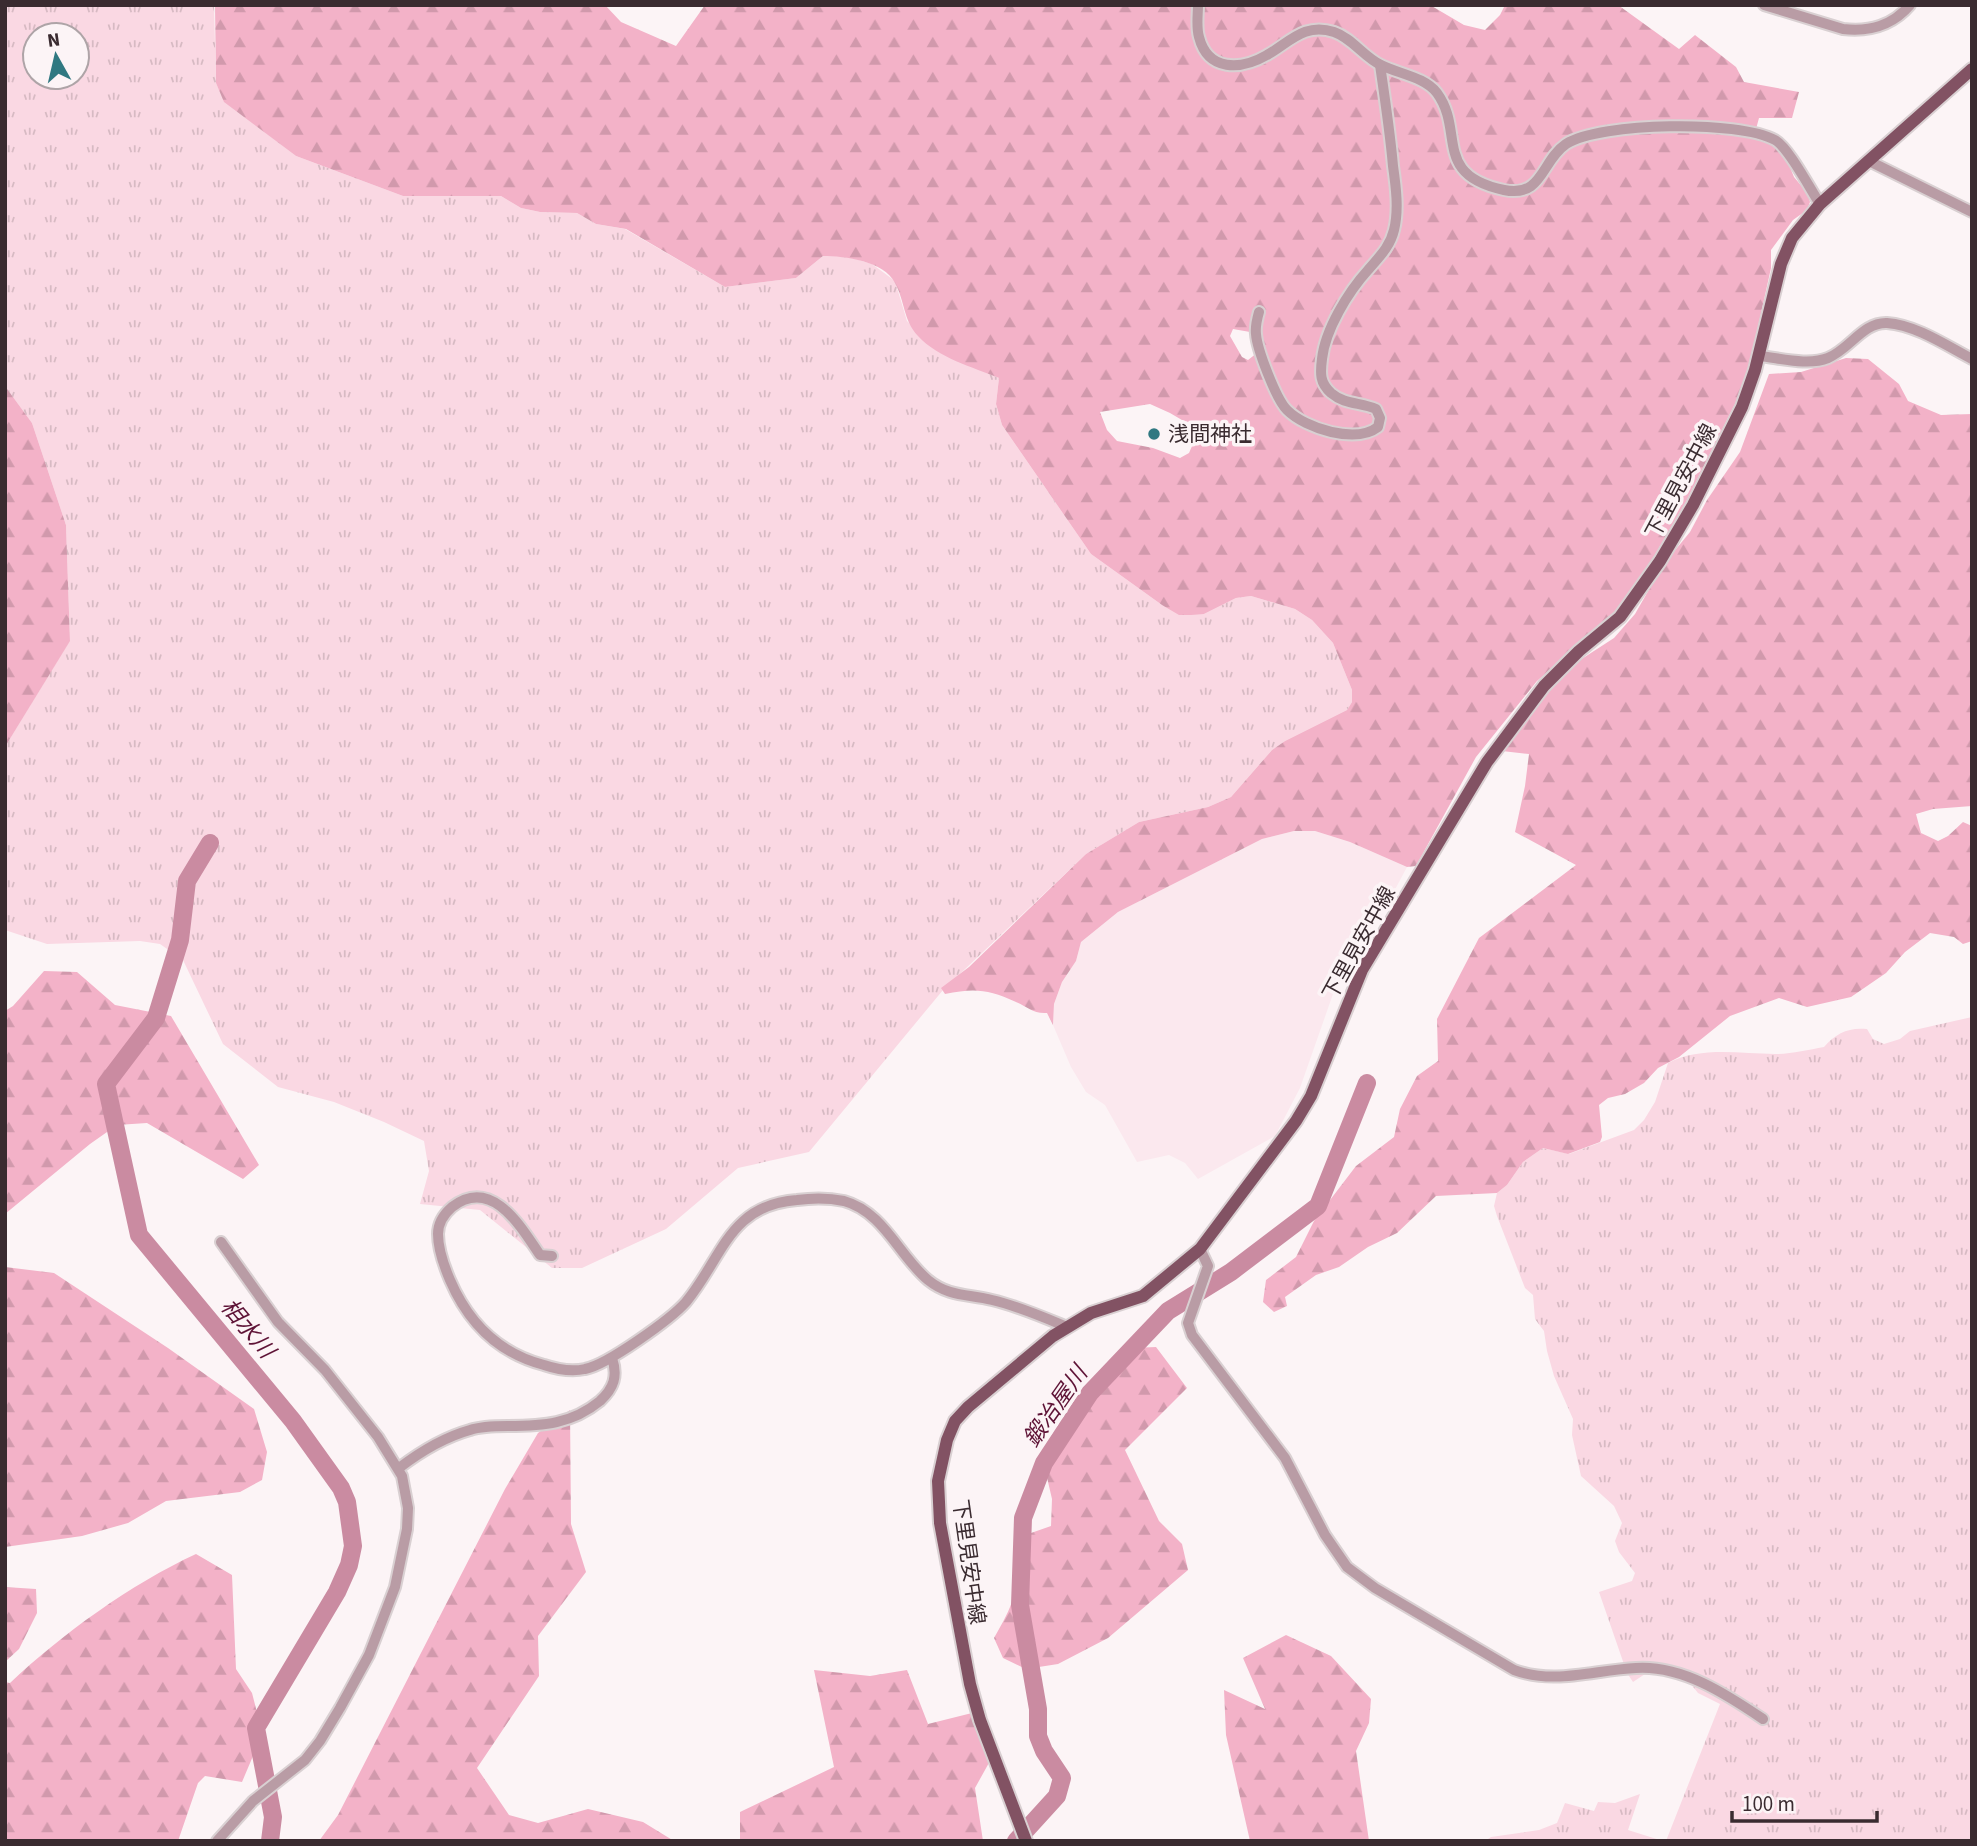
<svg xmlns="http://www.w3.org/2000/svg" width="1977" height="1846" viewBox="0 0 1977 1846" font-family="'Source Sans 3','Noto Sans JP',sans-serif">
  <defs>
    <pattern id="grass-tufts" width="24" height="20" patternUnits="userSpaceOnUse" patternTransform="scale(1.75)"><rect width="24" height="20" fill="#fad8e3"/><path d="M3 7l-1-3M5 7V3M7 7l1-3M15 17l-1-3M17 17v-4M19 17l1-3" fill="none" stroke="#d7bac3"/></pattern>
    <pattern id="forest-firs" width="22" height="20" patternUnits="userSpaceOnUse" patternTransform="scale(1.75)"><rect width="22" height="20" fill="#f3b2c8"/><path d="M5 1l3.5 6h-7zM16 11l3.5 6h-7z" fill="#d199ac"/></pattern>
  </defs>
  <rect width="100%" height="100%" fill="#fcf4f6"/>
  <!-- built -->
  <path fill="#fbe8ee" d="M1294 831H1315L1350 842 1407 867 1348 978 1337 987 1333 994 1300 1088 1275 1136 1198 1179 1185 1163 1169 1155 1137 1162 1105 1105 1086 1092 1071 1067 1053 1025 1054 1004 1062 982 1076 961 1081 942 1118 912 1262 839Z"/>
  <!-- grass -->
  <g fill="url(#grass-tufts)" fill-rule="evenodd">
    <path d="M5 5H214L216 83 225 102 296 156 403 196H501L521 208 540 212 577 213 596 224 625 229 725 287 796 278 823 256H846L872 264 895 281 907 321 939 352 999 378 996 404 1002 425 1091 554 1162 605 1204 614 1236 598 1251 596 1295 609 1312 620 1333 643 1352 690V702L1347 710 1285 741 1272 750 1231 797 1208 807 1139 822 1086 854 943 990 809 1152 738 1168 666 1229 582 1268H552L480 1210 420 1204 429 1171 424 1141 384 1122 334 1102 278 1087 223 1044 183 960 160 944 140 941 47 944 5 930V747L70 640 66 525 32 423 5 386ZM35 35H77V77H35Z"/>
    <path d="M1972 1017V1841H1666L1720 1704 1698 1693 1686 1678 1651 1670 1633 1682 1627 1673 1599 1592 1632 1581 1635 1573 1619 1552 1615 1541 1622 1523 1614 1506 1581 1476 1572 1435 1573 1419 1554 1376 1547 1351 1544 1331 1535 1319 1533 1295 1525 1288 1497 1216 1494 1206 1497 1193 1507 1185 1523 1162 1543 1148 1569 1154 1634 1130 1644 1120 1655 1102 1668 1063C1701 1046 1740 1054 1775 1054 1791 1054 1808 1050 1824 1047 1836 1033 1849 1027 1867 1029L1873 1039 1884 1044 1900 1039 1910 1031Z"/>
    <path d="M1640 1794 1628 1830 1663 1841H1485L1491 1837 1539 1830 1557 1823 1565 1803 1594 1811 1598 1802 1615 1803Z"/>
  </g>
  <!-- forest -->
  <g fill="url(#forest-firs)" fill-rule="evenodd">
    <path d="M215 5H605L621 22 676 46 705 5H1194C1193 34 1190 58 1223 69L1302 36H1334L1386 71 1428 91 1436 98 1441 109 1448 149 1457 170 1468 179 1504 193 1521 196 1535 190 1543 182 1560 154 1571 146 1601 137 1668 131H1704L1739 135 1773 144 1785 155 1794 177 1808 194 1810 202 1807 210 1793 220 1771 250V268L1749 368 1735 404 1686 502 1633 592 1616 613 1537 681 1476 757 1416 866 1407 867 1350 842 1315 831H1294L1262 839 1118 912 1081 942 1076 961 1062 982 1054 1004 1053 1025 1047 1013C1033 1014 1028 1007 1016 1002 988 989 974 988 945 994L941 988 969 967 1086 854 1139 822 1208 807 1231 797 1272 750 1285 741 1347 710 1352 702V690L1333 643 1312 620 1295 609 1251 596 1236 598 1204 614 1191 615H1179L1162 605 1091 554 1002 425 996 404 999 378C973 367 938 358 918 336 903 320 905 301 895 283 884 261 845 256 823 256L796 278 725 287 626 229 596 224 577 213 540 212 521 208 501 196H403L296 156 224 102 216 83ZM1257 312V353L1248 360 1242 357 1230 336 1233 329 1250 332ZM1150 404 1170 413 1199 430 1189 453 1180 458 1153 448 1117 441 1107 430 1100 412Z"/>
    <path d="M1201 5H1430L1464 25 1485 30 1500 15 1505 5H1618L1679 49 1695 35 1736 67 1744 82 1799 92 1792 118H1759L1756 129 1626 124 1597 128 1567 137 1553 147 1536 176 1520 187H1504L1484 180 1463 164 1440 92 1380 60 1336 28 1299 29 1268 49 1235 63 1210 54 1202 34Z"/>
    <path d="M1846 358 1868 359 1899 384 1908 401 1941 415 1972 414V806L1933 809 1916 814 1921 833 1938 841 1948 836 1963 822 1972 826 1970 864 1972 865V941L1963 944 1954 937 1930 933 1905 952 1886 973 1851 997 1807 1007 1779 998 1730 1016 1679 1057 1658 1068 1644 1083 1625 1094 1608 1098 1599 1105 1602 1137 1600 1142 1568 1154 1543 1148 1523 1162 1507 1185 1497 1193 1436 1196 1397 1233 1368 1247 1339 1267 1316 1275 1285 1297 1287 1306 1274 1312 1263 1302 1266 1280 1296 1257 1314 1221 1356 1166 1394 1137 1400 1109 1417 1076 1438 1061 1437 1019 1479 938 1576 865 1515 832 1525 786 1529 754 1502 751 1547 690 1577 662 1614 638 1635 614 1663 565 1690 532 1707 500 1740 452 1769 374 1801 372Z"/>
    <path d="M5 386 32 423 66 525 70 641 5 747Z"/>
    <path d="M44 971 77 972 115 1005 171 1016 259 1165 243 1179 147 1123 117 1125 90 1144 5 1214V1011L13 1006Z"/>
    <path d="M5 1267 54 1273 168 1348 254 1409 267 1452 262 1480 240 1492 166 1501 128 1523 82 1536 5 1547Z"/>
    <path d="M1156 1347 1187 1388 1125 1450 1159 1521 1182 1544 1188 1570 1108 1638 1058 1664 1026 1669 1003 1658 994 1638C1017 1599 1018 1589 1017 1544L1031 1533 1051 1526 1052 1499 1042 1456 1064 1429 1093 1385 1132 1348Z"/>
    <path d="M570 1410 571 1524 586 1572 538 1636 539 1676 477 1768 509 1815 538 1823 588 1809 643 1822 674 1841H319L338 1815 505 1489 538 1433Z"/>
    <path d="M196 1554 232 1575 236 1669 252 1693 261 1728 253 1756 242 1782 205 1776 198 1783 178 1841H5V1682L10 1683C62 1634 131 1584 196 1554Z"/>
    <path d="M5 1587 36 1589 37 1613 19 1649 5 1662Z"/>
    <path d="M1286 1635 1331 1656 1371 1699 1369 1723 1356 1751 1369 1841H1250L1226 1735 1224 1690 1265 1709 1243 1658Z"/>
    <path d="M814 1670 870 1676 907 1670 928 1724 972 1713 990 1761 975 1788 983 1841H740V1812L834 1767Z"/>
  </g>
  <g fill="none" stroke-linecap="round" stroke-linejoin="round">
    <!-- river -->
    <g stroke="#ca8ba1" stroke-width="18">
      <path d="M210 843 187 881 180 940 156 1018 106 1084 139 1235 293 1421 341 1488 347 1502 353 1546 349 1565 337 1592 256 1728 273 1817 270 1841"/>
      <path d="M1016 1841 1057 1796 1062 1778 1044 1751 1038 1736V1709L1020 1605 1023 1518 1044 1463 1090 1393 1168 1311 1231 1272 1318 1206 1367 1083"/>
    </g>
    <defs>
      <g id="minor">
        <path d="M1198 5C1198 15 1196 27 1199 37 1208 72 1241 70 1267 55 1289 43 1304 22 1334 32 1352 38 1364 57 1381 65 1399 74 1425 77 1437 93 1465 131 1432 175 1504 190 1543 198 1541 161 1566 144 1601 122 1739 120 1775 140 1789 148 1810 189 1820 204"/>
        <path d="M1764 5 1843 29C1870 32 1892 26 1910 5"/>
        <path d="M1869 161 1972 212"/>
        <path d="M1259 312C1257 319 1255 326 1256 334 1257 349 1276 399 1287 410 1306 429 1356 444 1378 427L1380 418 1376 409C1361 402 1345 405 1331 393 1320 383 1320 374 1322 359 1325 330 1348 292 1368 270 1379 257 1390 247 1394 230 1399 210 1396 187 1393 166 1390 132 1385 99 1380 65"/>
        <path d="M1759 356C1780 358 1808 366 1828 358 1850 349 1863 322 1887 323 1916 325 1947 346 1972 359"/>
        <path d="M1200 1249 1208 1266 1188 1323 1192 1335 1285 1458 1325 1535 1347 1567 1375 1588 1514 1670C1555 1685 1594 1670 1636 1668 1682 1665 1726 1694 1763 1719"/>
        <path d="M552 1256 540 1255C521 1227 492 1176 452 1207 444 1214 438 1222 438 1234 438 1249 444 1266 450 1280 468 1322 498 1353 544 1365 556 1369 572 1372 585 1369 607 1365 671 1319 686 1302 723 1257 729 1205 797 1200 811 1198 830 1198 844 1201 884 1212 899 1256 928 1280 949 1297 968 1294 992 1300 1018 1306 1043 1317 1067 1327"/>
        <path d="M399 1468C420 1452 445 1437 470 1430 482 1426 496 1426 508 1426 543 1426 572 1424 600 1401 614 1388 618 1376 612 1358"/>
        <path d="M217 1841 253 1801 305 1760 320 1741 340 1708 369 1655 395 1587 407 1529 408 1508 402 1476 378 1437 325 1370 278 1322 221 1242"/>
      </g>
      <path id="major" d="M1026 1841 980 1720 970 1684 940 1523 938 1481 947 1440 955 1421 968 1407 1053 1336 1091 1313 1143 1296 1200 1249 1296 1121 1311 1096 1362 970 1487 762 1544 686 1579 651 1620 617 1660 561 1693 505 1742 407 1755 370 1781 264 1792 238 1820 204 1972 69"/>
    </defs>
    <!-- minor casing -->
    <use href="#minor" stroke="#d9d0d2" stroke-width="14"/>
    <!-- major casing -->
    <use href="#major" stroke="#d9d0d2" stroke-width="16"/>
    <!-- minor -->
    <use href="#minor" stroke="#b99ca5" stroke-width="10"/>
    <!-- major -->
    <use href="#major" stroke="#825263" stroke-width="12"/>
  </g>
  <!-- markers -->
  <circle fill="#307881" stroke="#fcf4f6" stroke-width="2.5" cx="1154" cy="434" r="7"/>
  <g text-anchor="middle" stroke-width="7" stroke-linejoin="round" paint-order="stroke">
    <!-- poi labels -->
    <g font-size="21" fill="#3a2b30" stroke="#fcf4f6" text-anchor="start">
      <text x="1168" y="441">浅間神社</text>
    </g>
    <!-- street labels -->
    <g font-size="21" fill="#3a2b30" stroke="#fcf4f6">
      <text transform="translate(1681 481) rotate(-62)" y="7">下里見安中線</text>
      <text transform="translate(1359 943) rotate(-61)" y="7">下里見安中線</text>
      <text transform="translate(969 1562) rotate(82)" y="7">下里見安中線</text>
    </g>
    <!-- water labels -->
    <g font-size="23" font-style="italic" fill="#5e1336" stroke="#fcf4f6">
      <text transform="translate(248 1328) rotate(50)" y="8">相水川</text>
      <text transform="translate(1055 1406) rotate(-55)" y="8">鍛冶屋川</text>
    </g>
  </g>
  <!-- border -->
  <rect width="1977" height="1846" fill="none" stroke="#3a2b30" stroke-width="14"/>
  <!-- north arrow -->
  <g transform="translate(56 56) rotate(352)"><circle r="33" fill="#fcf4f6" stroke="#aea4a7" stroke-width="2"/>
  <path d="M0-5L12 26L0 18L-12 26Z" fill="#307881"/>
  <text y="-10" font-size="19" font-weight="bold" text-anchor="middle" fill="#3a2b30">N</text>
  </g>
  <!-- scale -->
  <path d="M1732 1811v10h145v-10" fill="none" stroke="#3a2b30" stroke-width="3.5"/>
  <text x="1742" y="1811" font-size="21" fill="#3a2b30" stroke="#fcf4f6" stroke-width="5" paint-order="stroke">100 m</text>
</svg>
